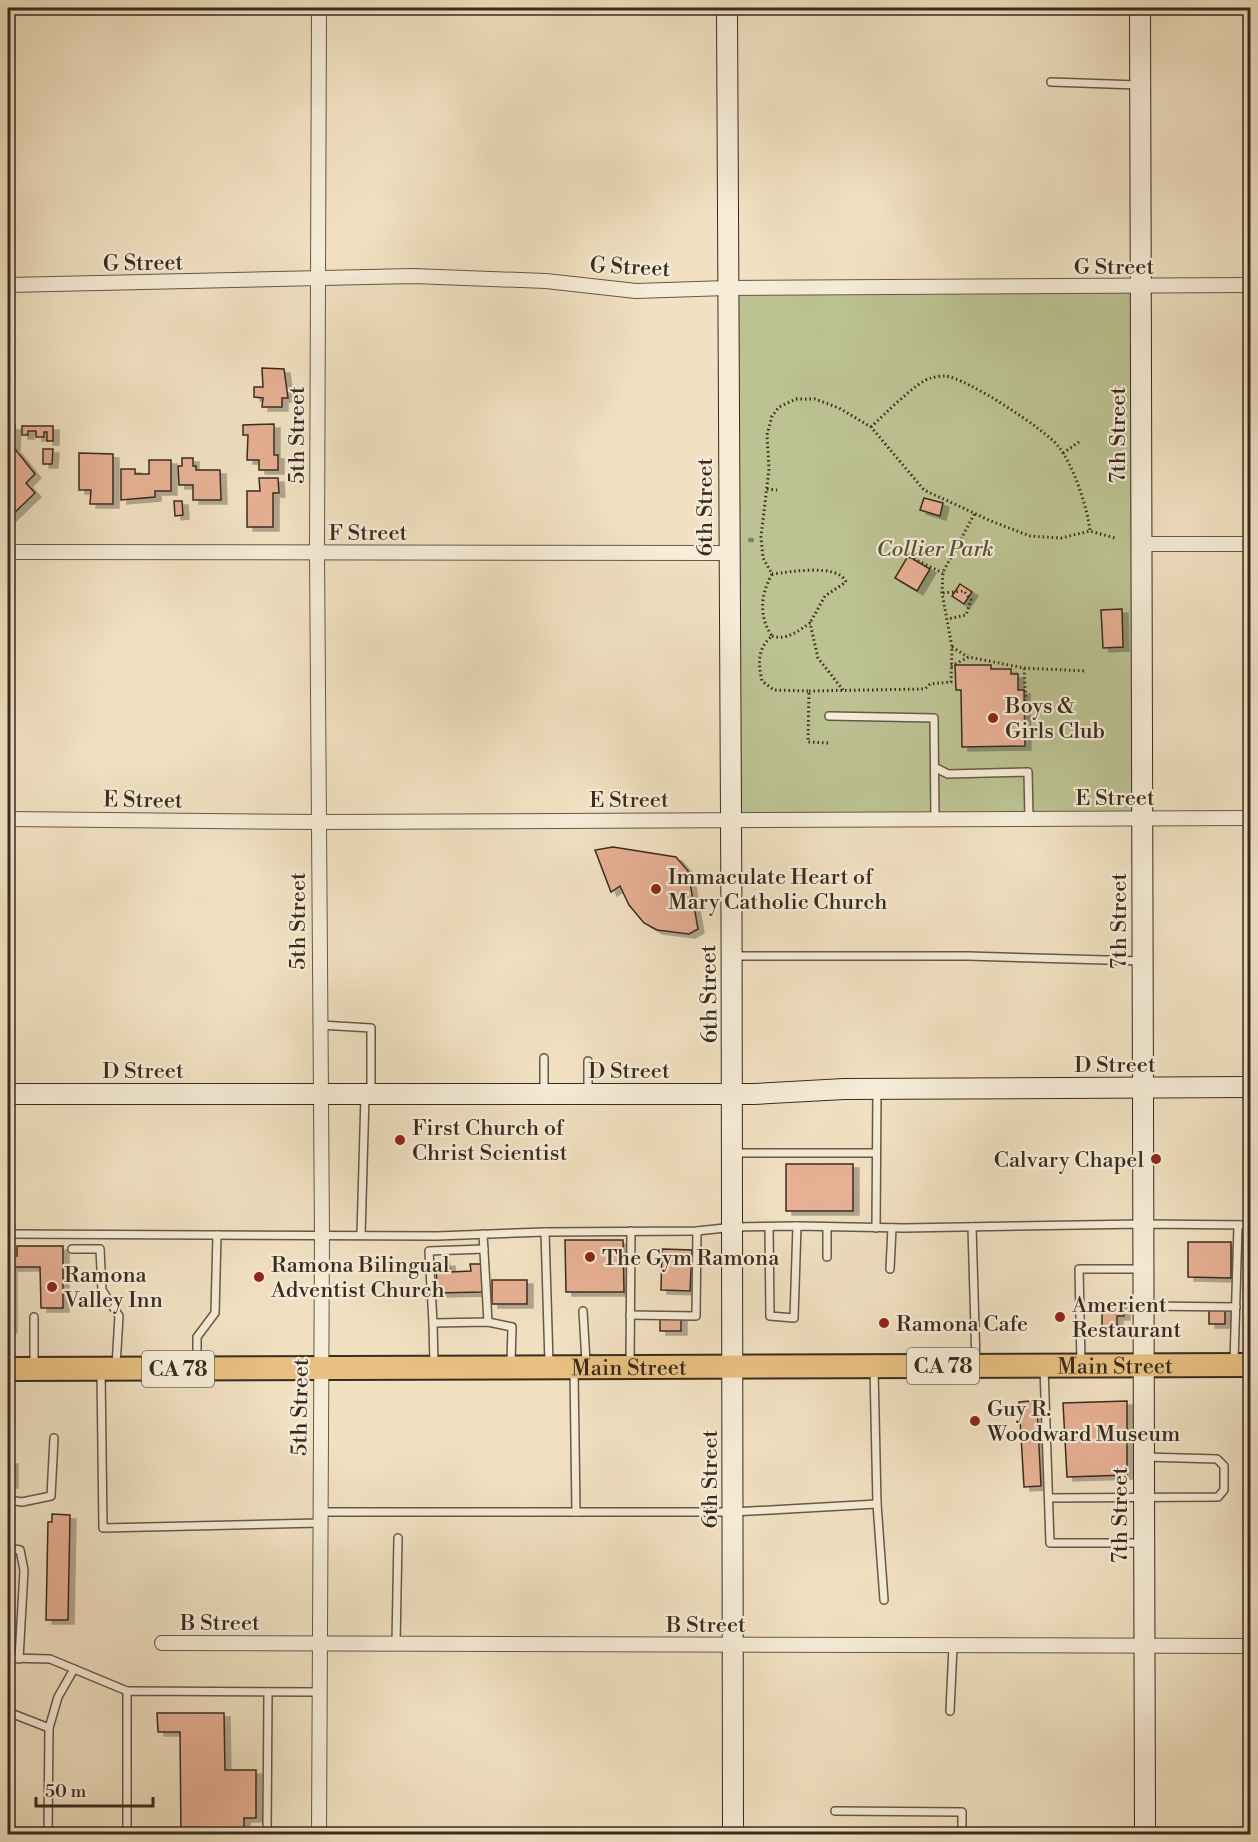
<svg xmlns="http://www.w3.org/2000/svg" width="1258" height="1842" viewBox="0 0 1258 1842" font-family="'Libre Bodoni',serif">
  <defs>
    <filter id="shadow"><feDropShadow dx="6" dy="4" stdDeviation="0" flood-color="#0004"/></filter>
  </defs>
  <rect width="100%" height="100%" fill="#f1e1c2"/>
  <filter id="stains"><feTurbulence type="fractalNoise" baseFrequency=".00333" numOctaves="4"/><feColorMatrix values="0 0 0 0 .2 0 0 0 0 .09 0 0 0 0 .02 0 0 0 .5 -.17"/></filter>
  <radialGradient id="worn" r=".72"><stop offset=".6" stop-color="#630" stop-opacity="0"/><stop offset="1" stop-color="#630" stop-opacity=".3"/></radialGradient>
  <!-- green -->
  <path fill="#bcc292" stroke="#7a7659" stroke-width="1.5" d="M1141 286 1142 817 730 819 728 288Z"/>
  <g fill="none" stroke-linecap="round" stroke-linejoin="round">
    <!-- stream -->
    <path stroke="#748375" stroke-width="4.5" d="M750 540H752"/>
  </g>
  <!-- building -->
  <g fill="#e7b094" stroke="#382b20" stroke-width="1.5" filter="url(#shadow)">
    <path d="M262 368 284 369 288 398H282V407H262L263 398 254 397V387H263Z"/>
    <path d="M274 424V455H278V470H259V460H247L248 435H243V425Z"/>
    <path d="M8 426H15L14 447H9Z"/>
    <path d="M22 426H53V441H47V432H44V437H36V431H28V435H22Z"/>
    <path d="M15 449 35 474 26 483 35 493 10 517 8 514V466L12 462 8 456Z"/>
    <path d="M43 449H53L52 464H43Z"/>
    <path d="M79 453 113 454V504H90L91 490H79Z"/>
    <path d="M182 458H193V466H196V470H220L221 500H193V485H179L178 466H182Z"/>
    <path d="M149 460H171V491H155V497L121 500V469H135V474H149Z"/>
    <path d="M259 478H278L279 493H273V527H247V491H260Z"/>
    <path d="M924 498 943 503 940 516 920 510Z"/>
    <path d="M174 501H182L183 515 175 516Z"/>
    <path d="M908 556 930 569 917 591 895 578Z"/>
    <path d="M960 584 972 592 964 604 952 596Z"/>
    <path d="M1122 609 1123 647 1103 648 1101 610Z"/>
    <path d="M955 665H991V669H1011V674H1018V690H1024L1025 746 962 747 961 690H956Z"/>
    <path d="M613 847 676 857 688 871 698 929 689 934 657 930 644 923 629 905 620 886 611 892 595 850Z"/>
    <rect x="786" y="1164" width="67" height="47"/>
    <path d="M565 1240H623L624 1292H566Z"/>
    <path d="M1188 1242H1231V1278L1188 1277Z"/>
    <path d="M17 1246H63V1308H41L40 1267H11V1329H8V1256H17Z"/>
    <path d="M662 1249 692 1250 690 1291 661 1290Z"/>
    <path d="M449 1262 450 1272 471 1271 470 1264H483V1292L437 1293 436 1263Z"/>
    <rect x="492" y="1280" width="35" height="24"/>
    <path d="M1102 1304H1124V1316H1117V1326H1102Z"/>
    <rect x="1209" y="1307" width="16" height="17"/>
    <rect x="660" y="1313" width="21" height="18"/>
    <path d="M1030 1401 1037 1407 1041 1486 1024 1487 1019 1402Z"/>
    <path d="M1127 1401V1475L1067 1477 1063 1403Z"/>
    <path d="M8 1443V1460H12V1484H8Z"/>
    <path d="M52 1514 70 1515 68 1620H46L48 1522H52Z"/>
    <path d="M157 1713H224L225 1770H256V1818H244V1829H225V1834H181L180 1732H158Z"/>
  </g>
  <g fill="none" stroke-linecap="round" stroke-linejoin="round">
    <defs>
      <g id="lane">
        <path d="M1051 82 1138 85"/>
        <path d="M829 716 934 718 935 819"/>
        <path d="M936 768 948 774 1028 772 1029 818"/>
        <path d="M733 956H968L1142 961"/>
        <path d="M320 1025 371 1028V1091"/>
        <path d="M544 1058V1091"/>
        <path d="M588 1061V1091"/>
        <path d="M735 1153H876"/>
        <path d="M769 1227 770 1316 794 1318 797 1226"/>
        <path d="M827 1227V1257"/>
        <path d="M972 1227 976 1363"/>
        <path d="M876 1228 877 1089"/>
        <path d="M545 1232 549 1363"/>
        <path d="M8 1234 437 1236 545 1232 697 1231 734 1227 797 1226 904 1228 1142 1224 1250 1225"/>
        <path d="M483 1234 488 1322"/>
        <path d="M361 1235 365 1096"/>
        <path d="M72 1249H100L102 1290 119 1316 116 1366"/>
        <path d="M890 1269 892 1228"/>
        <path d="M1145 1306 1236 1307"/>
        <path d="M583 1311 586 1362"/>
        <path d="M630 1315 696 1316 697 1231"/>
        <path d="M433 1323 429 1251 484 1249"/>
        <path d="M1081 1362 1079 1269H1142"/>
        <path d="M1234 1363 1238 1225"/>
        <path d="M197 1364V1337L215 1313 217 1235"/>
        <path d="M434 1364 433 1323 488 1322 512 1327 511 1363"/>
        <path d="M630 1365 631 1231"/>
        <path d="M34 1366V1317"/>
        <path d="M1044 1368 1050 1543H1143"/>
        <path d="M874 1369 877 1504 884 1600"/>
        <path d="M574 1370 576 1512"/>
        <path d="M101 1371 103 1528 319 1523"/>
        <path d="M1049 1498 1218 1497 1224 1490V1466L1217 1459 1145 1457"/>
        <path d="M8 1500 22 1502 51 1496 54 1438"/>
        <path d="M319 1512H733L877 1504"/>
        <path d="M8 1548 20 1550 24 1570 19 1659"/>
        <path d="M396 1643 398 1538"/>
        <path d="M8 1658 50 1659 127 1691"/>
        <path d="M950 1711 953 1646"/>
        <path d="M8 1712 49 1728"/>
        <path d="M835 1811 962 1812V1834"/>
        <path d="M48 1834 49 1728 58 1697 74 1669"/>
        <path d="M127 1834V1691L318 1692"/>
        <path d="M267 1834 268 1692"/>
      </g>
      <g id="street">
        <path d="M8 285 413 276 546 281 636 291 727 288 1250 285"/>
        <path d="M1141 544H1250"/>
        <path d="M8 552 728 553"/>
        <path d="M8 819 318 822 1250 818"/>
        <path d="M162 1643 1250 1646"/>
        <path d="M319 1834 322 1234 317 553 319 8"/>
      </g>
      <g id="secondary">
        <path d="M727 8C729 617 735 1225 733 1834"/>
        <path d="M1140 8 1145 1834"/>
        <path d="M8 1094H754L844 1089 1250 1087"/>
      </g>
      <g id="primary">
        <path id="s1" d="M8 1369 1250 1365"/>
      </g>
    </defs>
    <!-- lane casing -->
    <use href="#lane" stroke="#665848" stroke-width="10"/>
    <!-- street casing -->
    <use href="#street" stroke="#665848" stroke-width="16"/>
    <!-- secondary casing -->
    <use href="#secondary" stroke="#382b20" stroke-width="22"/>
    <!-- primary casing -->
    <use href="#primary" stroke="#382b20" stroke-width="26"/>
    <!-- path -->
    <g stroke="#382b20" stroke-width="3" stroke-dasharray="1.5 3" stroke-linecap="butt">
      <path d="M871 427C883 416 917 381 931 378 935 377 941 376 945 376 965 377 1046 430 1058 446 1073 464 1088 509 1090 531"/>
      <path d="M1063 453 1079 442"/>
      <path d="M767 489 777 490"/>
      <path d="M914 541 908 556 943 573"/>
      <path d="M772 574C790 572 838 563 846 582L825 596 810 623"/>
      <path d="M943 593 964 591 971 600 966 615 948 619"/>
      <path d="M772 636C786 641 798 631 810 623L818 658 843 690"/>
      <path d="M952 647 968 657"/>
      <path d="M951 666 969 657 1024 668 1027 718"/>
      <path d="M1024 668 1086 671"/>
      <path d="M809 691 925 689 930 684 951 682 952 647 942 593 943 572 975 513"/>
      <path d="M828 743 808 742 809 691 774 690 762 681C758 663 757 649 772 636 758 616 761 594 772 574L763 558 761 537 769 469 767 435 772 416 779 407 796 399H815L839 408 871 427 924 490 991 521 1030 536 1061 538 1090 531 1115 538"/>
    </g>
    <!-- lane -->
    <use href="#lane" stroke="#f6ecd7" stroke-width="7"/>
    <!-- street -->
    <use href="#street" stroke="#f6ecd7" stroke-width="14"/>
    <!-- secondary -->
    <use href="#secondary" stroke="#f6ecd7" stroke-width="20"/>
    <!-- primary -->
    <use href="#primary" stroke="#e8c081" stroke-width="22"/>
  </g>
  <!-- markers -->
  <g fill="#8f2418" stroke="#f6ecd7" stroke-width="2">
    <circle cx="993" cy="718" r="6"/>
    <circle cx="656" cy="889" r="6"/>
    <circle cx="400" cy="1140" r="6"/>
    <circle cx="1156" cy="1159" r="6"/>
    <circle cx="590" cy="1257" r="6"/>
    <circle cx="259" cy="1277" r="6"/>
    <circle cx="52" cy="1287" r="6"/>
    <circle cx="1060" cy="1317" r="6"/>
    <circle cx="884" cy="1323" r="6"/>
    <circle cx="975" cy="1421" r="6"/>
  </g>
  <g text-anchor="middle" stroke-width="4.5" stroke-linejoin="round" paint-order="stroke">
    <!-- shield labels -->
    <g fill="#f6ecd7" stroke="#716557" stroke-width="1.5">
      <rect x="907" y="1348" width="72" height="36" rx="4.5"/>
      <rect x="142" y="1351" width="72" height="36" rx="4.5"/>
    </g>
    <g font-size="21" font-weight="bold" fill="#382b20">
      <text x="943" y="1373">CA 78</text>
      <text x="178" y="1376">CA 78</text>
    </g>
    <!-- street labels -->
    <g font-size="22" fill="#382b20" stroke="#f6ecd7">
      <text transform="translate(143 262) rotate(-1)" y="8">G Street</text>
      <text transform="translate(630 266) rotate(3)" y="8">G Street</text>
      <text x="1114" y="274">G Street</text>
      <text transform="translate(296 435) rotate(-90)" y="8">5th Street</text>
      <text transform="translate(1117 435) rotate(-90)" y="8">7th Street</text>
      <text transform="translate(704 507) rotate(-90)" y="8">6th Street</text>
      <text x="368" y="540">F Street</text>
      <text x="1115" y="805">E Street</text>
      <text transform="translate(143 799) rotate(1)" y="8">E Street</text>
      <text x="629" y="807">E Street</text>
      <text transform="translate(297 921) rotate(-90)" y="8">5th Street</text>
      <text transform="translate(1118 921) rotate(-90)" y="8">7th Street</text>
      <text transform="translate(708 994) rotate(-91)" y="8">6th Street</text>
      <text x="1115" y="1072">D Street</text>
      <text x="143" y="1078">D Street</text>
      <text x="629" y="1078">D Street</text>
      <text dy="8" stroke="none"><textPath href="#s1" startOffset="1107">Main Street</textPath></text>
      <text dy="8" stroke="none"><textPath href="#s1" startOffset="621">Main Street</textPath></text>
      <text transform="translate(299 1407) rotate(-89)" y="8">5th Street</text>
      <text transform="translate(709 1479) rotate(-90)" y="8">6th Street</text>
      <text transform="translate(1119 1515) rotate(-90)" y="8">7th Street</text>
      <text x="220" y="1630">B Street</text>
      <text x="706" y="1632">B Street</text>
    </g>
    <!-- park labels -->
    <g font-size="22" font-style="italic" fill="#59513c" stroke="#f6ecd7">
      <text x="935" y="556">Collier Park</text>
    </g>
    <!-- poi labels -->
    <g font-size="22" fill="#382b20" stroke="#f6ecd7" text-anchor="start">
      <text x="1005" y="713">Boys &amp;<tspan x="1005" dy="25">Girls Club</tspan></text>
      <text x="668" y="884">Immaculate Heart of<tspan x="668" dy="25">Mary Catholic Church</tspan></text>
      <text x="412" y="1135">First Church of<tspan x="412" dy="25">Christ Scientist</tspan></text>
      <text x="1144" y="1167" text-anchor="end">Calvary Chapel</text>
      <text x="602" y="1265">The Gym Ramona</text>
      <text x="271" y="1272">Ramona Bilingual<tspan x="271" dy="25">Adventist Church</tspan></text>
      <text x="64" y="1282">Ramona<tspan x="64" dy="25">Valley Inn</tspan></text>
      <text x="1072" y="1312">Amerient<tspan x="1072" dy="25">Restaurant</tspan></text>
      <text x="896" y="1331">Ramona Cafe</text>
      <text x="987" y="1416">Guy R.<tspan x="987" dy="25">Woodward Museum</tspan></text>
    </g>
  </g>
  <!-- margin -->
  <rect width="1258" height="1842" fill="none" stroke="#f1e1c2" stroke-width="30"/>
  <rect x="9" y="9" width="1240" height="1824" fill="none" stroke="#382b20" stroke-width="3"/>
  <rect x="15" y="15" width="1228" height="1812" fill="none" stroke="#382b20" stroke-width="1.5"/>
  <!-- scale -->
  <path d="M36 1797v9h117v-9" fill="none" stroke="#382b20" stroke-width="3"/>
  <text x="45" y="1797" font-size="18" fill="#382b20" stroke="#f6ecd7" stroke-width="4.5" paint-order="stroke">50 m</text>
  <rect width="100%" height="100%" filter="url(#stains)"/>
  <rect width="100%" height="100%" fill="url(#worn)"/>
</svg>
